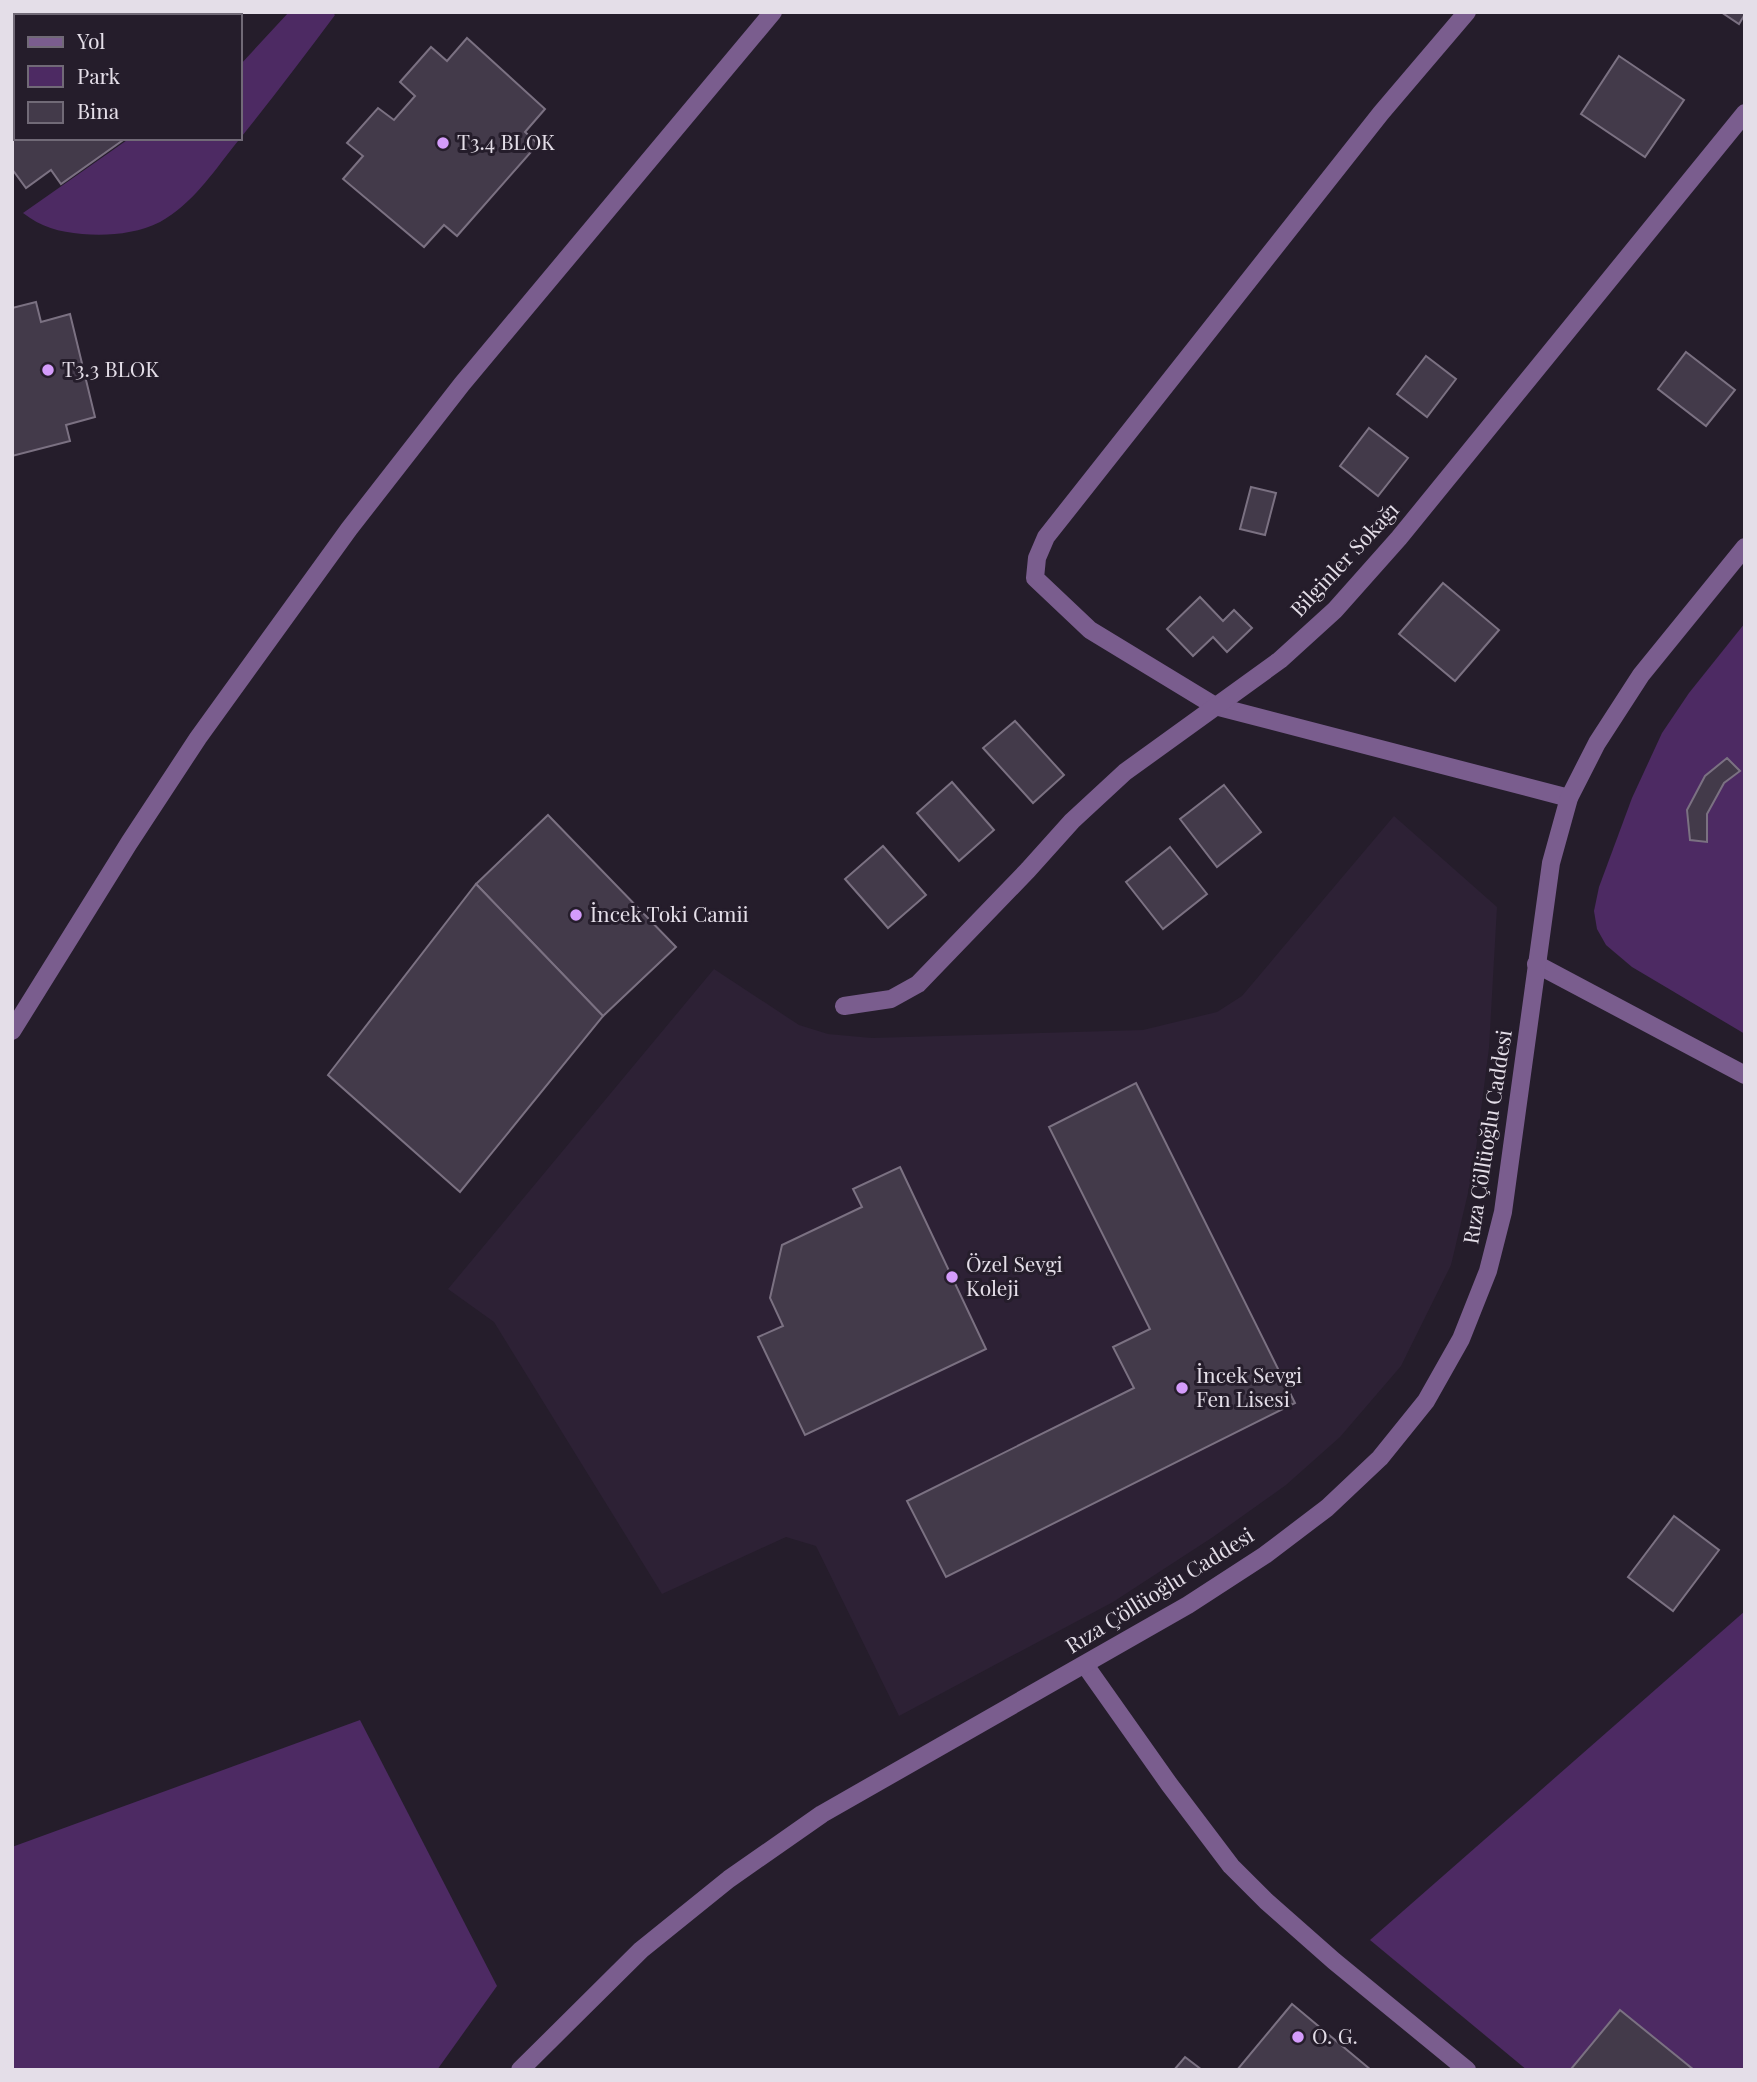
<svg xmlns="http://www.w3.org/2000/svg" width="1757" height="2082" viewBox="0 0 1757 2082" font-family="'Playfair Display',serif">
  <rect width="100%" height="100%" fill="#251d2b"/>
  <!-- built -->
  <path fill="#2d2135" d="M1394 816 1497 907 1489 1048 1473 1172 1451 1265 1401 1366 1340 1437 1286 1485 1213 1537 1113 1602 899 1716 816 1546 786 1537 662 1594 494 1322 448 1289 714 969 799 1025 828 1034 872 1038 1143 1030 1217 1012 1242 996Z"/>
  <!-- green -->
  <g fill="#4d2a63">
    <path d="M289 12H332L335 15C302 59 269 103 234 146 212 174 192 204 160 222 136 234 108 236 82 234 59 232 41 227 23 213L130 138H240V65Z"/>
    <path d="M1745 623V1034L1632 967 1606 945 1597 929 1594 911 1599 887 1632 798 1662 733 1689 693Z"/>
    <path d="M1745 1611V2070H1527L1370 1940Z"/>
    <path d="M360 1720 497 1986 437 2070H12V1847Z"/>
  </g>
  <!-- building -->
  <g fill="#433a4a" stroke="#7b7182" stroke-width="2">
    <path d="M55 12H129L131 16H50Z"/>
    <path d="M1721 12H1745V14L1739 24Z"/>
    <path d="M467 38 545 109 525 132 538 144 457 236 444 225 424 247 343 179 363 156 347 143 378 108 394 120 415 96 400 82 431 47 447 61Z"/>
    <path d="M14 41 16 138H126L61 184 51 170 26 188 12 169V43Z"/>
    <path d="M1619 56 1684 100 1645 157 1581 114Z"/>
    <path d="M36 302 41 322 70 314 95 417 66 425 70 441 12 456V308Z"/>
    <path d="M1686 352 1735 390 1706 426 1658 389Z"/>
    <path d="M1426 356 1456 379 1427 417 1397 394Z"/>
    <path d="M1369 428 1408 458 1378 496 1340 466Z"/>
    <path d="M1251 487 1276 493 1265 535 1240 529Z"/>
    <path d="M1443 583 1499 630 1455 681 1399 634Z"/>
    <path d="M1200 597 1223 621 1234 610 1252 628 1227 652 1213 637 1193 656 1167 629Z"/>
    <path d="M1015 721 1064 775 1033 803 983 748Z"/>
    <path d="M1727 758 1740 771 1724 783 1707 814V842L1690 840 1687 810 1705 776Z"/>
    <path d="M952 782 994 830 959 861 917 813Z"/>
    <path d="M1224 785 1261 832 1217 867 1180 819Z"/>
    <path d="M548 815 676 947 603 1016 476 884Z"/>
    <path d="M883 846 926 895 888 928 845 879Z"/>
    <path d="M1170 847 1207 894 1163 929 1126 882Z"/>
    <path d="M476 884 603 1016 460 1192 328 1075Z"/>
    <path d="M1136 1083 1295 1403 946 1577 907 1501 1134 1388 1113 1347 1150 1329 1049 1127Z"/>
    <path d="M900 1167 986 1349 805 1435 758 1337 783 1326 770 1298 782 1245 862 1207 853 1189Z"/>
    <path d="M1674 1516 1719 1550 1673 1611 1628 1577Z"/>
    <path d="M1292 2004 1371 2070H1237Z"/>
    <path d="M1620 2010 1694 2070 1571 2069Z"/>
    <path d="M1185 2057 1202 2070H1174Z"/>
  </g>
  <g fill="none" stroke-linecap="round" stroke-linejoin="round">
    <!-- minor -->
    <g stroke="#7a5d8e" stroke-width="18">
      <path d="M1467 12 1381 113 1046 537 1037 558 1035 578 1090 630 1215 706 1569 798"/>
      <path d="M1536 964 1745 1075"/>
      <path d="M844 1006 891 999 918 984 1028 870 1072 821 1125 772 1280 660 1335 610 1399 538 1745 113"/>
      <path d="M12 1031 129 843 198 738 349 529 462 384 773 12"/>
      <path d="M1085 1665 1169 1784 1231 1866 1266 1901 1334 1961 1467 2070"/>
      <path d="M520 2070 641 1950 729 1879 822 1814 1188 1605 1265 1555 1327 1508 1380 1458 1426 1401 1461 1339 1488 1271 1503 1212 1551 863 1569 798 1597 743 1641 675 1745 547"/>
    </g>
  </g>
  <!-- markers -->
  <g fill="#d49cfb" stroke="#251d2b" stroke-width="2.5">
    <circle cx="443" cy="143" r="7"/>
    <circle cx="48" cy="370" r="7"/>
    <circle cx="576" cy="915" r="7"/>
    <circle cx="952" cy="1277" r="7"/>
    <circle cx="1182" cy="1388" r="7"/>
    <circle cx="1298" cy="2037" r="7"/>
  </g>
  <g text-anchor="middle" stroke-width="6" stroke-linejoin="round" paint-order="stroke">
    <!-- poi labels -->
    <g font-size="21" fill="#e4dee8" stroke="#251d2b" text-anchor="start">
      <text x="457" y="150">T3.4 BLOK</text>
      <text x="62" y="377">T3.3 BLOK</text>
      <text x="590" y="922">İncek Toki Camii</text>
      <text x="966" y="1272">Özel Sevgi<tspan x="966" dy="24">Koleji</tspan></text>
      <text x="1196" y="1383">İncek Sevgi<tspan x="1196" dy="24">Fen Lisesi</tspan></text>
      <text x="1312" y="2044">O. G.</text>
    </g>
    <!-- street labels -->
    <g font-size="21" fill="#e4dee8" stroke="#251d2b">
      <text transform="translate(1345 560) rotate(-47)" y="7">Bilginler Sokağı</text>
      <text transform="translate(1488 1137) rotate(-81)" y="7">Rıza Çöllüoğlu Caddesi</text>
      <text transform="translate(1160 1591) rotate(-32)" y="7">Rıza Çöllüoğlu Caddesi</text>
    </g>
  </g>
  <!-- border -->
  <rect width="1757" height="2082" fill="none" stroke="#e4dee8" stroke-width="28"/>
  <!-- legend -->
  <rect x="14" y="14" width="228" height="126" fill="#251d2b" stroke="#716a77" stroke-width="2"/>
  <rect x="28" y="37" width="35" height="10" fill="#7a5d8e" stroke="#716a77" stroke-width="2"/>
  <text x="77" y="49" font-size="21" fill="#e4dee8">Yol</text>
  <rect x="28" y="66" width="35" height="21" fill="#4d2a63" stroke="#716a77" stroke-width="2"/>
  <text x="77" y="84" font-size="21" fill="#e4dee8">Park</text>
  <rect x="28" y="102" width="35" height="21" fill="#433a4a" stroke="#716a77" stroke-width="2"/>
  <text x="77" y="119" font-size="21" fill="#e4dee8">Bina</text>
</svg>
